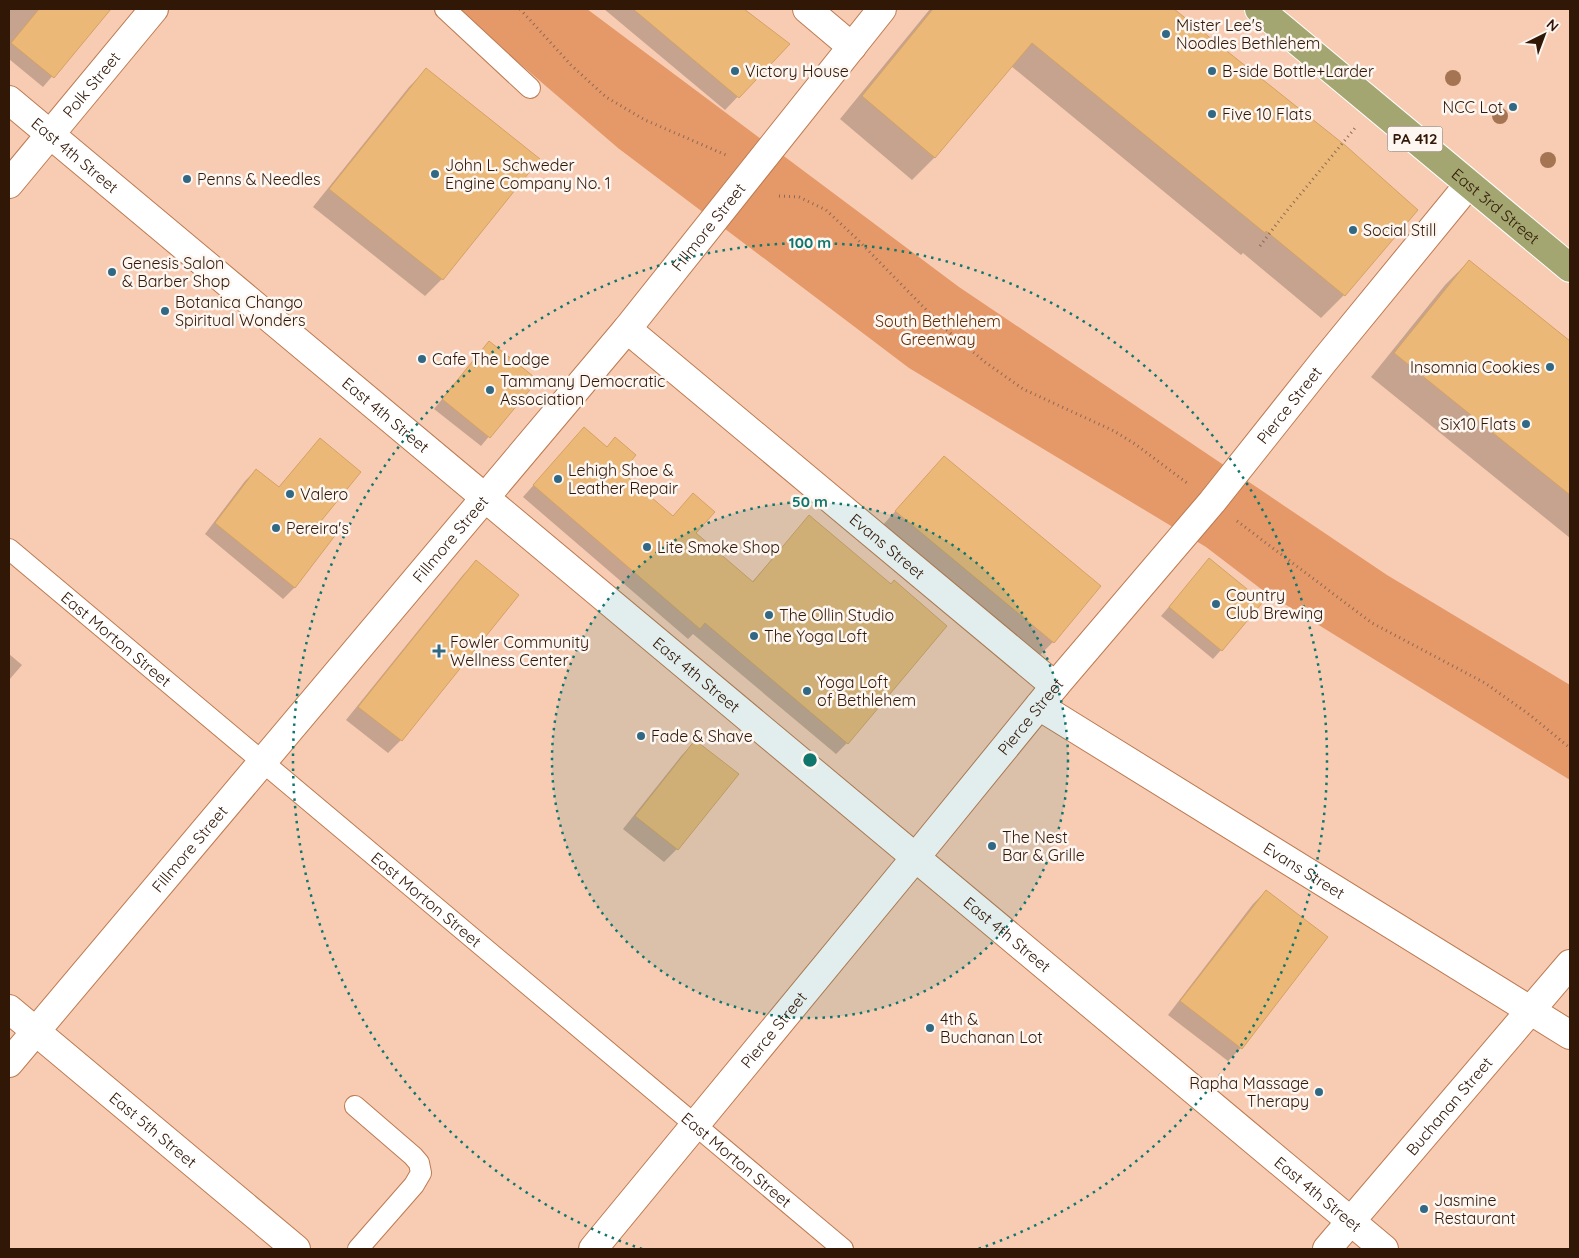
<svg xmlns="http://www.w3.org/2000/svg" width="1579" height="1258" viewBox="0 0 1579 1258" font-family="Quicksand,sans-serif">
  <rect width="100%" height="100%" fill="#f8ccb3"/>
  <!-- green -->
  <path fill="#e59868" d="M456 9H587L959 287 1387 575 1570 685V780L1265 592 1206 547 909 368 618 148Z"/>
  <!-- shadow -->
  <g fill="#0003">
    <path d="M9 9H110L43 87 9 59Z"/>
    <path d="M604 9H742L788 44 725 110Z"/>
    <path d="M930 9H1171L1346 148 1417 210 1344 295 1321 318 1243 253 1241 255 1011 66 934 158 912 180 840 119Z"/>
    <path d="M426 70 442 279 425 296 313 207 409 87Z"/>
    <path d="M1469 261 1570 343V538L1371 377 1445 285Z"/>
    <path d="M489 342 536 380 481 446 434 409Z"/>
    <path d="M584 428 606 448 615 439 620 472 672 517 693 495 694 533 752 582 809 517 847 743 836 754 693 634 688 639 523 497Z"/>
    <path d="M320 439V521L335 534 294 588 283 599 205 534 245 481 256 470 278 488Z"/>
    <path d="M931 471 1099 586 1053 642 1040 655 883 525Z"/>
    <path d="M1209 560 1221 650 1213 659 1161 616Z"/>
    <path d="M476 562 517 595 401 740 388 753 346 720 463 575Z"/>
    <path d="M9 654 22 665 9 680Z"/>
    <path d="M696 741 677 849 664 862 623 829 682 755Z"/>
    <path d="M1266 891 1241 1048 1228 1061 1168 1015 1253 904Z"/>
  </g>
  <!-- building -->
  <g fill="#ebb878" stroke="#d4a262">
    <path d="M39 9H111L54 78 11 43Z"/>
    <path d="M633 9H744L790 44 739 98Z"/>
    <path d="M933 9H1174L1346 146 1418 210 1345 296 1266 231 1265 233 1032 43 935 158 862 96Z"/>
    <path d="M426 68 540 159 443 280 329 189Z"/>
    <path d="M1469 260 1570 341V495L1394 353Z"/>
    <path d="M489 341 538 380 490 438 442 399Z"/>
    <path d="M584 427 607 447 615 437 636 455 622 472 673 516 693 493 715 512 696 533 753 582 809 515 891 584 894 580 947 626 848 744 705 623 700 629 533 485Z"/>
    <path d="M320 438 361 472 321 521 337 533 295 588 215 523 256 469 279 487Z"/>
    <path d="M944 456 1101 586 1054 643 895 511Z"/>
    <path d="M1209 558 1263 602 1222 651 1169 607Z"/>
    <path d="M476 560 519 595 402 741 358 707Z"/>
    <path d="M695 740 739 774 678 850 635 816Z"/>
    <path d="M1266 890 1328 937 1242 1049 1180 1001Z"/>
  </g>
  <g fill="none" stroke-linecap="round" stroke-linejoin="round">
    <defs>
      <g id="service">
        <path d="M445 9 530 88"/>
        <path id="s1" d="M9 549 843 1249"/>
        <path d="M355 1106 413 1156 419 1163 421 1173 414 1185 358 1249"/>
      </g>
      <g id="minor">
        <path d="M807 9 852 47"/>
        <path id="s2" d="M9 184 154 9"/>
        <path id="s3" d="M627 329 1055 686"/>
        <path id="s4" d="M1039 706 1570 1035"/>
        <path id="s5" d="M9 1009 296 1249"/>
        <path id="s6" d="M9 1063 627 329 882 9"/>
        <path id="s7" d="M593 1249 915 858 1055 686 1212 502 1324 361 1469 184"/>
        <path id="s8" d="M1327 1249 1570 964"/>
      </g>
      <g id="secondary">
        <path id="s9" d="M9 100 1384 1249"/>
      </g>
      <g id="trunk">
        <path id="s10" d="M1259 9 1570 268"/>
      </g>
    </defs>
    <!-- service casing -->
    <use href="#service" stroke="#bd7b51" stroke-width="22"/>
    <!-- minor casing -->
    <use href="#minor" stroke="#bd7b51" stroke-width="30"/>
    <!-- secondary casing -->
    <use href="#secondary" stroke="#bd7b51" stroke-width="30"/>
    <!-- trunk casing -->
    <use href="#trunk" stroke="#fff" stroke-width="30"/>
    <!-- path -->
    <g stroke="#8c6a55" stroke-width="3" stroke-dasharray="1 4" stroke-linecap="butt">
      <path d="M520 9 571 65 606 97 645 120 726 155"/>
      <path d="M779 196 799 197 826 210 855 237 943 327 985 362 1023 389 1114 431 1135 444 1187 483"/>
      <path d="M1260 246 1285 213 1355 128"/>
      <path d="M1237 521 1372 623 1485 683 1530 715 1570 748"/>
    </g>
    <!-- service -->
    <use href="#service" stroke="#fff" stroke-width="20"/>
    <!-- minor -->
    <use href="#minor" stroke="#fff" stroke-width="28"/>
    <!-- secondary -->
    <use href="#secondary" stroke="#fff" stroke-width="28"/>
    <!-- trunk -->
    <use href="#trunk" stroke="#a3a670" stroke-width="28"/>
  </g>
  <!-- trees -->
  <g fill="#a57452">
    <circle cx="1453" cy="78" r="8"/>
    <circle cx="1500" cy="116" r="8"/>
    <circle cx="1548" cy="160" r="8"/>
  </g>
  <!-- distance rings -->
  <circle cx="810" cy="760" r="258" fill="#0f766e" fill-opacity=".12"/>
  <g fill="none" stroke="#0f766e" stroke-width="2.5" stroke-dasharray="2.5 5">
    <circle cx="810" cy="760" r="258"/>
    <path d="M642 1249A517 517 0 1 1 978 1249"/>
  </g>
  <!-- markers -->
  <g fill="#316883" stroke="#fdf6f1" stroke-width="2">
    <circle cx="1166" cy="34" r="5"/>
    <circle cx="735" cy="71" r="5"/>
    <circle cx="1212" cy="71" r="5"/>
    <circle cx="1513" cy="107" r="5"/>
    <circle cx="1212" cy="114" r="5"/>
    <circle cx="435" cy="174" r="5"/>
    <circle cx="187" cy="179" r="5"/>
    <circle cx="1353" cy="230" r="5"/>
    <circle cx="112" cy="272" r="5"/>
    <circle cx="165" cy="311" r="5"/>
    <circle cx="422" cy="359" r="5"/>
    <circle cx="1550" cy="367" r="5"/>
    <circle cx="490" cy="390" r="5"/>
    <circle cx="1526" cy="424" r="5"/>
    <circle cx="558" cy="479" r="5"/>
    <circle cx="290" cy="494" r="5"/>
    <circle cx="276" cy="528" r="5"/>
    <circle cx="647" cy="547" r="5"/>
    <circle cx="1216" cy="604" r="5"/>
    <circle cx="769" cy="615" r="5"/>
    <circle cx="754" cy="636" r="5"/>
    <path d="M436.5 643.5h5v5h5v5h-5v5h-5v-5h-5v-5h5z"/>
    <circle cx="807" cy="691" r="5"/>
    <circle cx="641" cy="736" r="5"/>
    <circle cx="992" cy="846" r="5"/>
    <circle cx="930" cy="1028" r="5"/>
    <circle cx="1319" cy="1092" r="5"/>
    <circle cx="1424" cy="1209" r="5"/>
  </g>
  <g text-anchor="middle" stroke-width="5" stroke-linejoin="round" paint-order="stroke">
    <!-- shield labels -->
    <rect fill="#fdf6f1" stroke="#6e5a4c" stroke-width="1" x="1387.5" y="126.5" width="55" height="25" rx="4"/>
    <g font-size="15" font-weight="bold" fill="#311706">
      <text x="1415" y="144">PA 412</text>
    </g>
    <!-- poi labels -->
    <g font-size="16" fill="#311706" stroke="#fdf6f1" text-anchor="start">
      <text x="1176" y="31">Mister Lee's<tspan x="1176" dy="18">Noodles Bethlehem</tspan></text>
      <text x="745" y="77">Victory House</text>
      <text x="1222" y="77">B-side Bottle+Larder</text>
      <text x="1503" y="113" text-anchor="end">NCC Lot</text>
      <text x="1222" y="120">Five 10 Flats</text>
      <text x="445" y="171">John L. Schweder<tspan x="445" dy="18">Engine Company No. 1</tspan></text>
      <text x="197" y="185">Penns &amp; Needles</text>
      <text x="1363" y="236">Social Still</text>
      <text x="122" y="269">Genesis Salon<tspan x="122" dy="18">&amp; Barber Shop</tspan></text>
      <text x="175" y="308">Botanica Chango<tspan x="175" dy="18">Spiritual Wonders</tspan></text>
      <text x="432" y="365">Cafe The Lodge</text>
      <text x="1540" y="373" text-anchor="end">Insomnia Cookies</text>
      <text x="500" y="387">Tammany Democratic<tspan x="500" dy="18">Association</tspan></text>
      <text x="1516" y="430" text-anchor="end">Six10 Flats</text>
      <text x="568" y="476">Lehigh Shoe &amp;<tspan x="568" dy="18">Leather Repair</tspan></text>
      <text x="300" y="500">Valero</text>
      <text x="286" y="534">Pereira's</text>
      <text x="657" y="553">Lite Smoke Shop</text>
      <text x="1226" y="601">Country<tspan x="1226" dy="18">Club Brewing</tspan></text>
      <text x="779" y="621">The Ollin Studio</text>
      <text x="764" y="642">The Yoga Loft</text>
      <text x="450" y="648">Fowler Community<tspan x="450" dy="18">Wellness Center</tspan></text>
      <text x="817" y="688">Yoga Loft<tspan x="817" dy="18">of Bethlehem</tspan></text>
      <text x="651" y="742">Fade &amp; Shave</text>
      <text x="1002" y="843">The Nest<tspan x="1002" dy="18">Bar &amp; Grille</tspan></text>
      <text x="940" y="1025">4th &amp;<tspan x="940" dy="18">Buchanan Lot</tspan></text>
      <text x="1309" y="1089" text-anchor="end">Rapha Massage<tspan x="1309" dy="18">Therapy</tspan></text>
      <text x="1434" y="1206">Jasmine<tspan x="1434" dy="18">Restaurant</tspan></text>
    </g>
    <!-- street labels -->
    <g font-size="16" fill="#311706" stroke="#fdf6f1">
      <text dy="6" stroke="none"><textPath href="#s2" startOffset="129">Polk Street</textPath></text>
      <text dy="6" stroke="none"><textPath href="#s9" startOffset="86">East 4th Street</textPath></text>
      <text dy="6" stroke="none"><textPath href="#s10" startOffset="308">East 3rd Street</textPath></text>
      <text dy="6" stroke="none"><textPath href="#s6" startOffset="1090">Fillmore Street</textPath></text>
      <text dy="6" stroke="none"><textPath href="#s7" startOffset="1094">Pierce Street</textPath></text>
      <text dy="6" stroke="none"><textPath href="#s9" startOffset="491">East 4th Street</textPath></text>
      <text dy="6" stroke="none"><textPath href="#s6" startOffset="685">Fillmore Street</textPath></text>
      <text dy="6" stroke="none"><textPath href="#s3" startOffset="339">Evans Street</textPath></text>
      <text dy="6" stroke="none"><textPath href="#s1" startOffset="140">East Morton Street</textPath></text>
      <text dy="6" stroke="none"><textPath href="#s9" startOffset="896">East 4th Street</textPath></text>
      <text dy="6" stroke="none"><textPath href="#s7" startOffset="689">Pierce Street</textPath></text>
      <text dy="6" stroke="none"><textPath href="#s6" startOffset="280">Fillmore Street</textPath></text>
      <text dy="6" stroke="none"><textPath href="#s4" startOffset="312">Evans Street</textPath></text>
      <text dy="6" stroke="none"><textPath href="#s1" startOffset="545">East Morton Street</textPath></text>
      <text dy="6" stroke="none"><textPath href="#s9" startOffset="1301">East 4th Street</textPath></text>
      <text dy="6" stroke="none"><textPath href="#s7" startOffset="284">Pierce Street</textPath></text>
      <text dy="6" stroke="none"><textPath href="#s8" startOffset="188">Buchanan Street</textPath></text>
      <text dy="6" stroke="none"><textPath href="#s5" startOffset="188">East 5th Street</textPath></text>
      <text dy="6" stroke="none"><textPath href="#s1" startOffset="950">East Morton Street</textPath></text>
      <text dy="6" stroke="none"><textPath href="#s9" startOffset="1706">East 4th Street</textPath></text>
    </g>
    <!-- park labels -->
    <g font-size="16" fill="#612c02" stroke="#fdf6f1">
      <text x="938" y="327">South Bethlehem<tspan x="938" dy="18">Greenway</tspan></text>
    </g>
  </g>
  <circle cx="810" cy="760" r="8" fill="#0f766e" stroke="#fdf6f1" stroke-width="2.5"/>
  <g font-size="15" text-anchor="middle" font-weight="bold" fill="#0f766e" stroke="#fdf6f1" stroke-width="5" stroke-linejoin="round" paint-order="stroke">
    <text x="810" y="248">100 m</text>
    <text x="810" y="507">50 m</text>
  </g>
  <!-- border -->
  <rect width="1579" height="1258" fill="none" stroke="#311706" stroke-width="20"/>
  <!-- north arrow -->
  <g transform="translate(1544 35) rotate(42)" stroke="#fdf6f1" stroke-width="4" paint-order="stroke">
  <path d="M0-4L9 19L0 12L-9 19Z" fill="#311706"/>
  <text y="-8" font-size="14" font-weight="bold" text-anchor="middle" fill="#311706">N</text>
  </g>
</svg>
